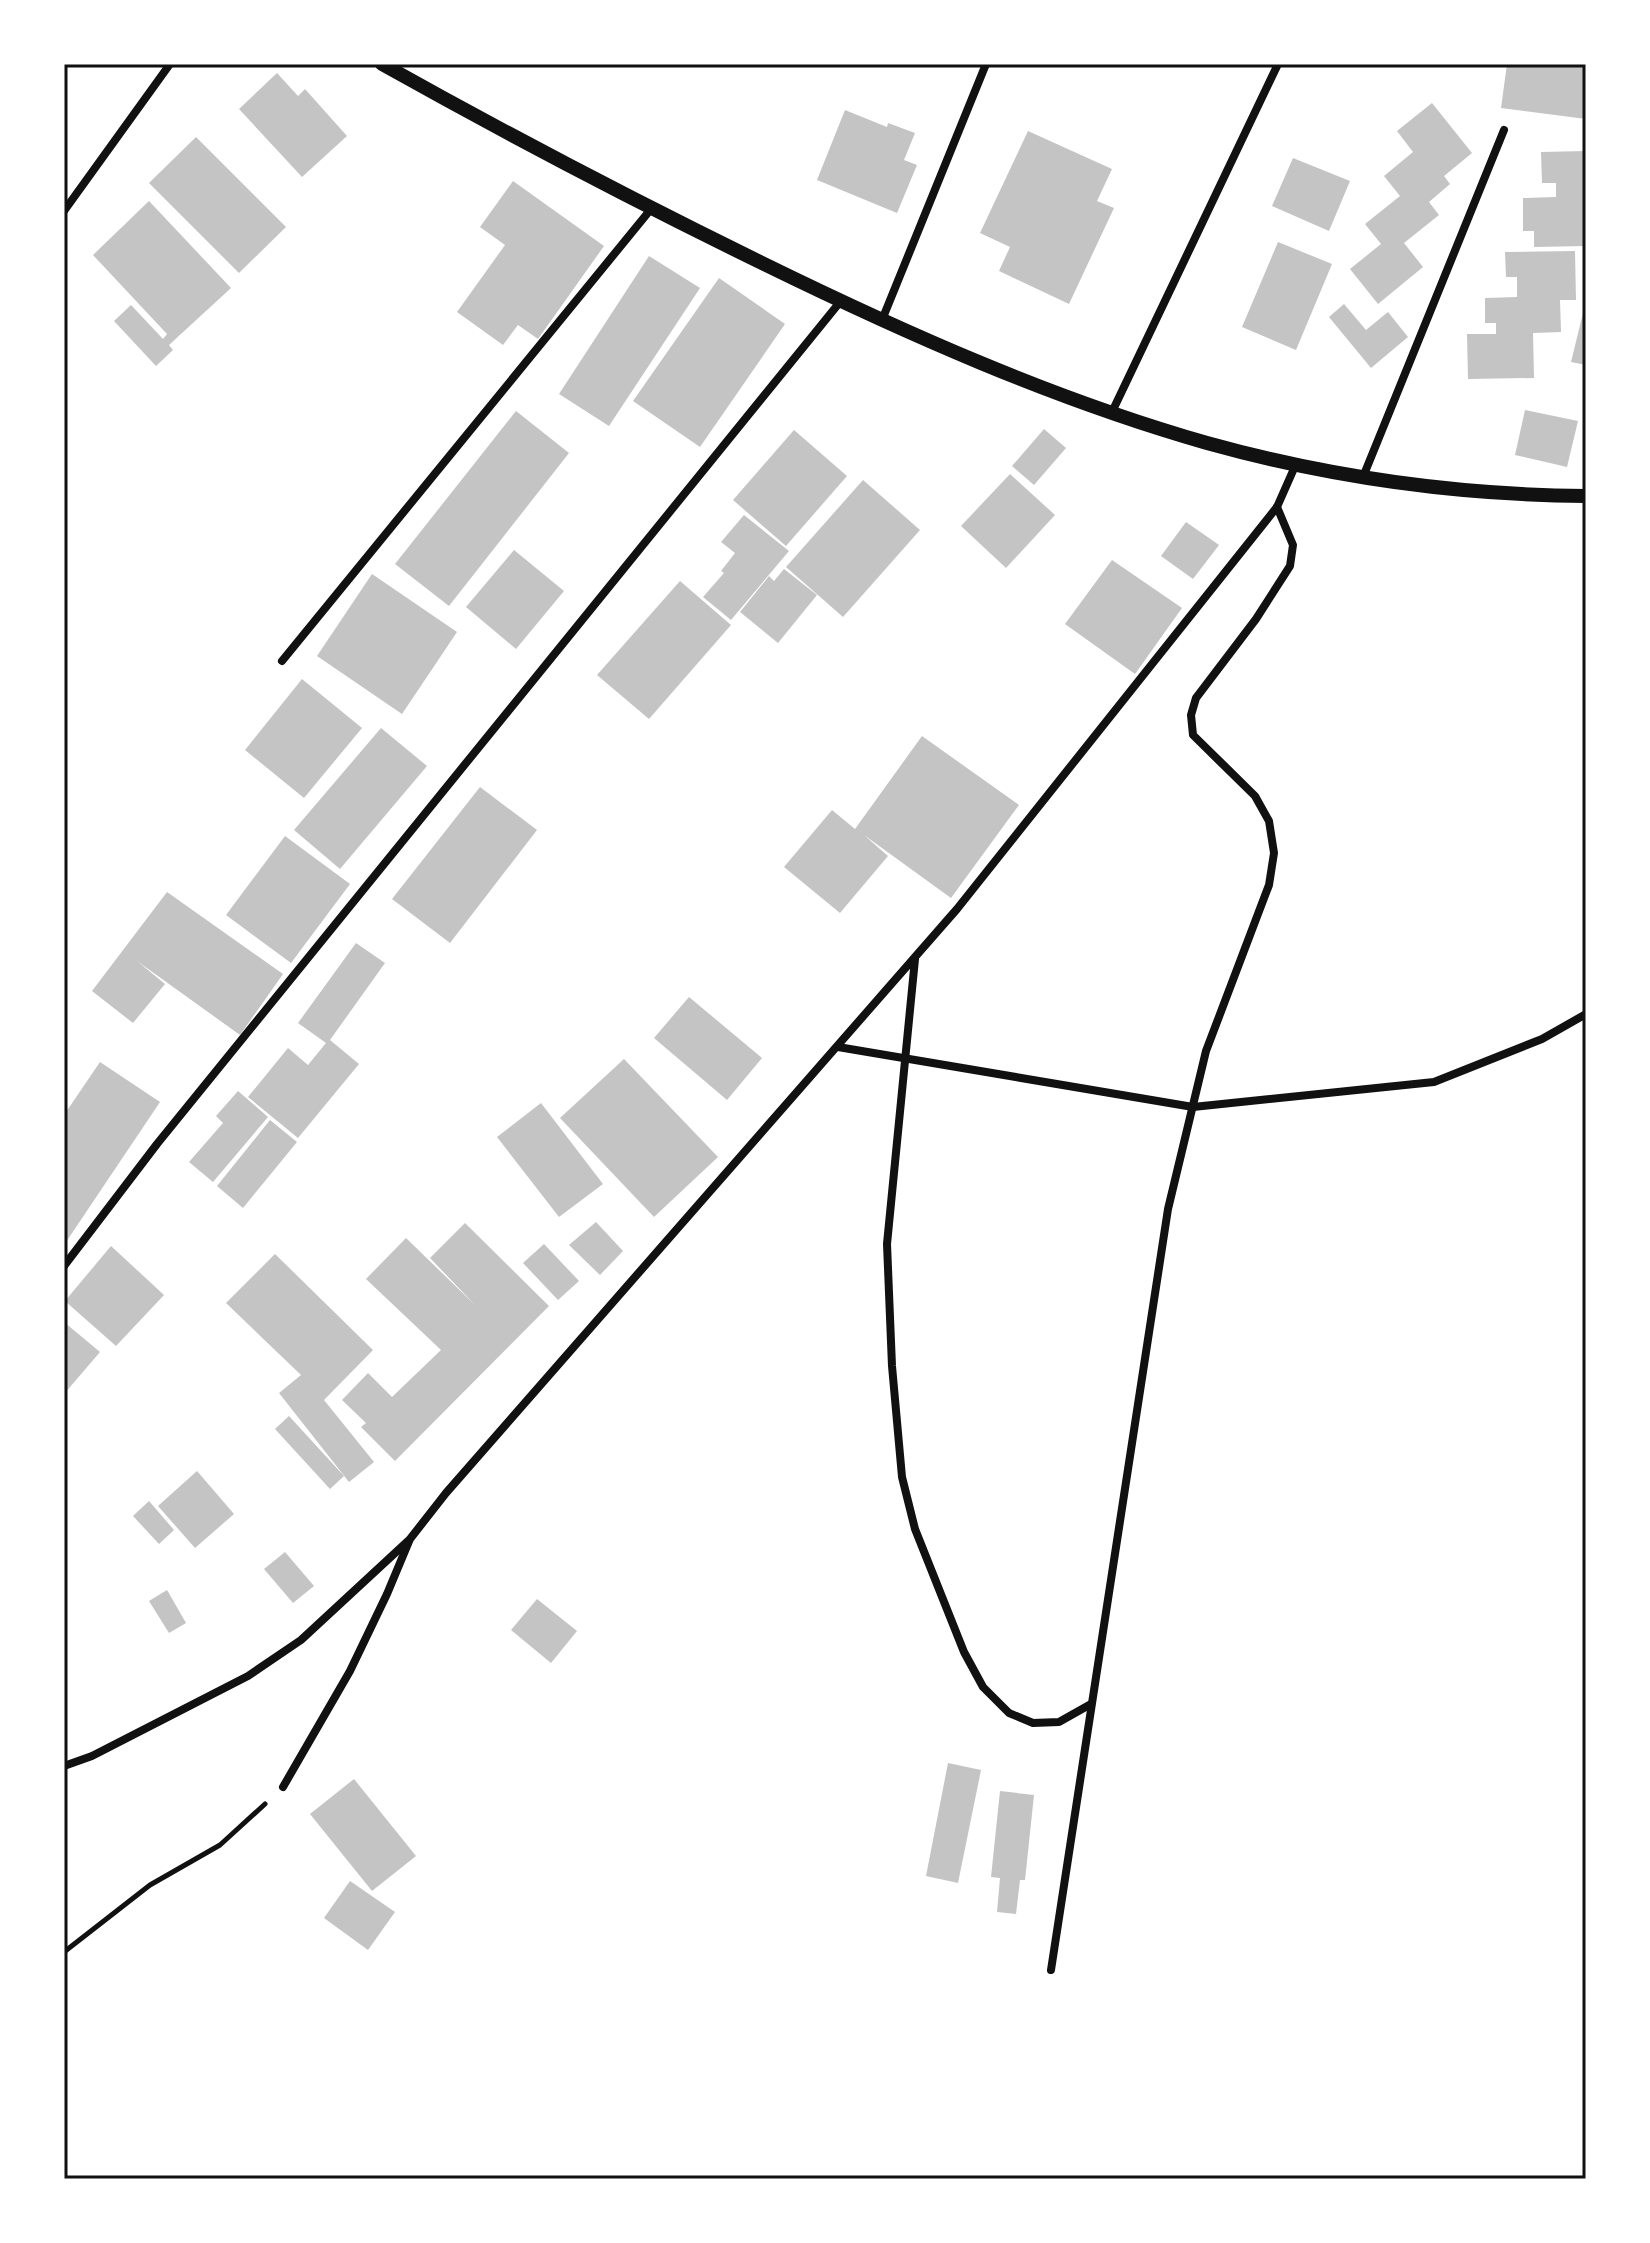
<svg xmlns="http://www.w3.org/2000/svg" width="1650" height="2243" viewBox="0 0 1650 2243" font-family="'Open Sans',sans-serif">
  <rect width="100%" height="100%" fill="#fff"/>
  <!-- building -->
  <g fill="#c4c4c4">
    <path d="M1507 64H1586V119L1501 108Z"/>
    <path d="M277 73 298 96 305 89 347 136 302 177 239 109Z"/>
    <path d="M1432 103 1472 153 1444 176 1450 184 1429 202 1439 215 1404 243 1423 267 1378 304 1350 269 1381 244 1365 224 1400 196 1384 176 1413 152 1397 131Z"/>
    <path d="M845 110 887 127 888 123 915 133 904 160 917 165 897 213 817 180Z"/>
    <path d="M1028 131 1112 169 1097 201 1114 208 1069 304 999 271 1010 247 980 233Z"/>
    <path d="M196 137 286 227 239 273 149 183Z"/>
    <path d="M1586 151V246L1534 247V231H1523V198L1556 197V183H1542L1541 152Z"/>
    <path d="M1293 158 1350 181 1329 231 1272 206Z"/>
    <path d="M513 181 604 246 538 339 518 325 503 345 457 312 505 245 480 227Z"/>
    <path d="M149 201 231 288 169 345 173 350 156 366 114 321 131 305 163 339 167 334 93 255Z"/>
    <path d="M1278 242 1332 264 1296 350 1242 327Z"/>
    <path d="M1575 251 1576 300H1560L1561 332 1533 333 1534 378 1468 379 1467 334H1496V323H1485V298L1517 297V277H1506L1505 252Z"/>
    <path d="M649 256 700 288 609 426 559 394Z"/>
    <path d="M719 278 785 324 700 447 633 401Z"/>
    <path d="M1344 304 1366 330 1388 312 1408 337 1371 368 1329 317Z"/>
    <path d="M1585 305H1586V365L1571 362Z"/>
    <path d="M1525 410 1578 421 1567 467 1515 455Z"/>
    <path d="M516 411 569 453 449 606 395 564Z"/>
    <path d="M1044 429 1066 448 1034 485 1012 466Z"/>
    <path d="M794 430 847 476 786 546 733 500Z"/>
    <path d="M1010 474 1055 515 1006 568 961 526Z"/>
    <path d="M863 480 920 530 843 617 786 567Z"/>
    <path d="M744 515 789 551 731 620 703 597 724 573 721 571 735 553 721 542Z"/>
    <path d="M1186 522 1219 545 1193 579 1161 556Z"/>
    <path d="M514 550 564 591 516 649 466 607Z"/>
    <path d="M1112 560 1182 608 1135 674 1065 624Z"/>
    <path d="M784 569 817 595 778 643 740 612 769 576 774 581Z"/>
    <path d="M372 574 457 632 402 714 317 656Z"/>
    <path d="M680 581 731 625 649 719 597 675Z"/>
    <path d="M302 679 362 728 304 798 245 750Z"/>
    <path d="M381 728 427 766 340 869 294 830Z"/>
    <path d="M922 736 1019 805 951 898 864 835 888 856 840 913 784 867 832 810 855 829Z"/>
    <path d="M480 787 537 830 450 943 392 899Z"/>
    <path d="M285 836 350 884 291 963 226 915Z"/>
    <path d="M167 892 283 974 240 1035 137 961 165 984 133 1023 92 991Z"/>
    <path d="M356 943 385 963 330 1040 359 1064 298 1138 248 1097 288 1048 308 1065 326 1043 298 1023Z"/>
    <path d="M689 997 762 1058 727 1100 654 1038Z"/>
    <path d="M624 1059 718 1157 654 1217 560 1118Z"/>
    <path d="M100 1062 160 1102 64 1245V1115Z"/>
    <path d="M238 1091 268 1117 213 1182 189 1162 223 1123 216 1116Z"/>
    <path d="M541 1103 603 1184 559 1217 497 1137Z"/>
    <path d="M270 1120 297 1142 243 1208 217 1186Z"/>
    <path d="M596 1222 623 1251 600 1275 569 1245Z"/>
    <path d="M465 1223 549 1306 395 1461 361 1427 366 1423 342 1400 368 1373 392 1397 441 1350 366 1279 406 1238 476 1306 430 1258Z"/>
    <path d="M544 1244 579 1281 558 1300 523 1263Z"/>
    <path d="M111 1246 164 1295 116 1346 65 1301Z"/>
    <path d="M275 1254 373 1350 324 1400 374 1462 349 1482 279 1393 301 1375 226 1303Z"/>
    <path d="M64 1322 100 1352 64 1394Z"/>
    <path d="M289 1416 344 1476 330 1489 275 1429Z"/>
    <path d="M197 1471 234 1514 195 1548 158 1506Z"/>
    <path d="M149 1501 174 1530 159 1544 133 1516Z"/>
    <path d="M285 1552 314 1586 293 1603 264 1569Z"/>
    <path d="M167 1590 186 1623 169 1633 149 1601Z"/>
    <path d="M537 1599 577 1631 551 1663 511 1630Z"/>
    <path d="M948 1763 981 1770 958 1883 926 1876Z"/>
    <path d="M354 1779 416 1856 372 1891 310 1814Z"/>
    <path d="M1000 1791 1034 1795 1025 1880H1020L1016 1914 997 1912 1000 1878 991 1877Z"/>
    <path d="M350 1881 395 1912 368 1950 324 1918Z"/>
  </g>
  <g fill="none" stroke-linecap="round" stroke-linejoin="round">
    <!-- path -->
    <path stroke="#111" stroke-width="5" d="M64 1952 150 1885 220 1845 265 1804"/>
    <!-- minor -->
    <g stroke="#111" stroke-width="8">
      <path d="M64 211 170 64"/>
      <path d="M882 320 986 64"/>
      <path d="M1112 412 1278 64"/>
      <path d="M1363 477 1504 130"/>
      <path d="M282 661 651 209"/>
      <path d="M915 959 887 1244 892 1366 902 1477 915 1529 964 1652 983 1687 1009 1713 1033 1723 1059 1722 1091 1704"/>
      <path d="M838 1047 1193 1107 1434 1082 1542 1039 1586 1014"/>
      <path d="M64 1266 157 1144 840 302"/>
      <path d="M64 1766 92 1756 248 1676 301 1640 408 1541"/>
      <path d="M283 1787 350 1671 387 1594 410 1539 446 1493 957 909 1277 507 1296 464"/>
      <path d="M1051 1970 1168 1209 1206 1051 1269 885 1274 853 1269 821 1255 796 1193 735 1191 715 1196 698 1256 619 1290 566 1293 545 1277 507"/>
    </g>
    <!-- tertiary -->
    <path stroke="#111" stroke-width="14" d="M382 64C507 134 633 200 762 263 905 333 1053 399 1207 443 1329 477 1459 495 1586 496"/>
  </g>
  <!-- border -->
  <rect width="1650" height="2243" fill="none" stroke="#ffffff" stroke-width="132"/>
  <rect x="66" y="66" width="1518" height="2111" fill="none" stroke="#111" stroke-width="3"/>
</svg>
